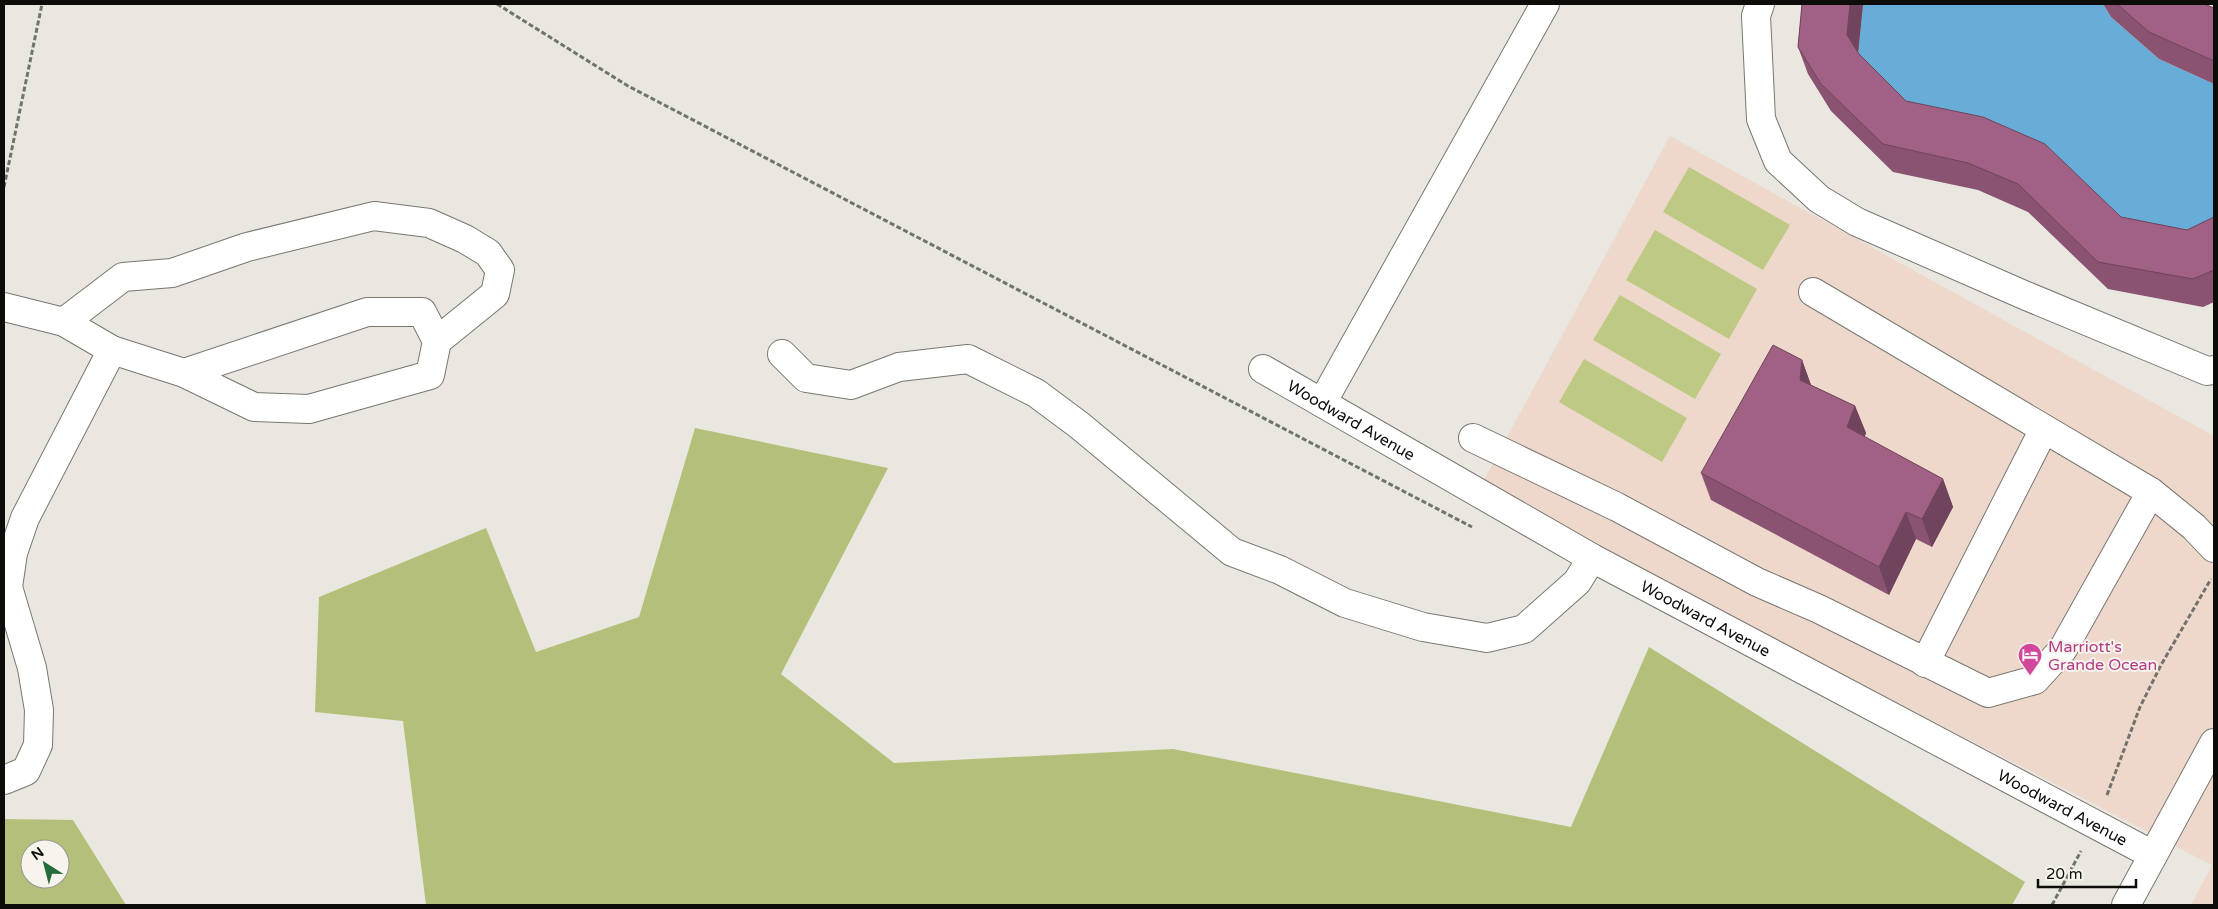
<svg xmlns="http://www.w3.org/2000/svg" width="2218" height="909" viewBox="0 0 2218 909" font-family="'Varela Round',sans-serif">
  <rect width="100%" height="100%" fill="#e9e7df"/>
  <!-- commercial -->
  <path fill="#eed8cb" d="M1670 136 2214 436V905H2191L2212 865 1480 487Z"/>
  <!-- green -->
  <g fill="#bec984">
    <path d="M1689 167 1790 225 1763 270 1663 212Z"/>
    <path d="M1655 230 1757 289 1729 339 1626 280Z"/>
    <path d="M1620 295 1721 354 1695 399 1593 340Z"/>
    <path d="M1584 359 1687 418 1662 462 1559 402Z"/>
  </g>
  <!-- forest -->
  <g fill="#b4c07a" fill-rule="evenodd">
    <path d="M695 428 888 468 781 674 894 763 1173 749 1571 827 1649 647 2025 882 2012 905H426L403 721 315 712 319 597 486 528 536 652 639 617Z"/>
    <path d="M4 819 73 820 126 905H4ZM30 849H60V879H30Z"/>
  </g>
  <!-- water -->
  <path fill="#68add7" d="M1863 4H2103L2111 17 2159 59 2214 84V250L2197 257 1916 129 1857 63Z"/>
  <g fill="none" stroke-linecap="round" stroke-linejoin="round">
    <defs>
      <g id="minor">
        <path d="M1760 4 1756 16 1761 119 1778 161 1819 199 1857 222 2024 295 2207 371 2214 370"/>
        <path d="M1813 292 2151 492"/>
        <path d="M4 307 64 322 112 350 184 373 254 407 309 409 430 375 437 341 422 312H367L184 373"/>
        <path d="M64 322 123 277 172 273 247 247 374 216 429 223 465 239 488 253 500 270 495 294 437 341"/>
        <path d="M782 354 806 378 851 385 899 367 968 359 1036 393 1079 425 1232 552 1280 570 1345 603 1423 627 1487 638 1524 629 1577 582 1592 558"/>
        <path id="s1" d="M1263 369 1592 558 2153 855"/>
        <path d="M1322 403 1545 4"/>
        <path d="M1473 438 1617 507 1757 582 1819 609 1988 693 2035 680 2063 649 2151 492 2194 527 2214 548"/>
        <path d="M1925 663 2044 429"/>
        <path d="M4 780 26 771 38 745 39 710 32 668 8 587 13 553 25 518 112 350"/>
        <path d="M2126 905 2214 743"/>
      </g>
    </defs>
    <!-- minor casing -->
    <use href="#minor" stroke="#797770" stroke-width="30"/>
    <!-- path -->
    <g stroke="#73726d" stroke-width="3" stroke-dasharray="5 2.5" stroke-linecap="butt">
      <path d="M497 4 628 86 1472 527"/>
      <path d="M4 187 42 4"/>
      <path d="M2107 795 2140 707 2161 665 2211 579"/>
      <path d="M2052 905 2081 851"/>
    </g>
    <!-- minor -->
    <use href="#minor" stroke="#fff" stroke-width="28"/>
  </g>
  <!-- wall -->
  <g fill="#8a5372">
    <path d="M1802 4H1863L1858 53 1906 101 2121 217 2187 230 2214 217V302L2203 307 2108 289 2028 212 1978 190 1893 172 1831 111 1808 74 1798 47Z"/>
    <path d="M2103 4H2204L2214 8V84L2159 59 2111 17Z"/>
    <path d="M1802 360 1811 385 1855 406 1866 433 1864 437 1943 479 1953 507 1932 547 1916 539 1889 595 1711 500 1701 473Z"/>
  </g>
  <!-- shaded-wall -->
  <g fill="#70445c">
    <path d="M1850 4H1863L1857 63 1847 35Z"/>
    <path d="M1802 360 1812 388 1800 380Z"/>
    <path d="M1855 406 1866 433 1858 455 1847 427Z"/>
    <path d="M1943 479 1953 507 1932 547 1922 519Z"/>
    <path d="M1906 512 1916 539 1889 595 1879 567Z"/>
  </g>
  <!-- building -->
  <g fill="#a06184" stroke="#70445c">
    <path d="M1802 4H1850L1847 35 1859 54 1906 101 1983 117 2045 144 2121 217 2187 230 2214 217V270L2193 279 2098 262 2018 184 1968 163 1883 144 1821 84 1798 47Z"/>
    <path d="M2117 4H2204L2214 8V61L2149 32Z"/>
    <path d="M1773 345 1802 360 1800 380 1855 406 1847 427 1943 479 1922 519 1906 512 1879 567 1701 473Z"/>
  </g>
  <!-- icons -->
  <defs>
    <symbol id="hotel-pin" viewBox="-11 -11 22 30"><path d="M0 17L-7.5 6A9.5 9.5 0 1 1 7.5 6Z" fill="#d1479c" stroke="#f6f4ec"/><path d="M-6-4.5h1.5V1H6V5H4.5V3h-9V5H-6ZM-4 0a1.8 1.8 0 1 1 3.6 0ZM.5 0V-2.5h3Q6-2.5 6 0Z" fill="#fff"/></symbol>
  </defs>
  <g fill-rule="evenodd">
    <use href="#hotel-pin" x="2016" y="641" width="28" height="38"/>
  </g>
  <g text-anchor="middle" stroke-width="4" stroke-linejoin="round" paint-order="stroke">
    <!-- street labels -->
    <g font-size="16" fill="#0d0c09" stroke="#f6f4ec">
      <text dy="6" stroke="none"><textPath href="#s1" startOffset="102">Woodward Avenue</textPath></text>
      <text dy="6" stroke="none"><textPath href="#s1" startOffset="508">Woodward Avenue</textPath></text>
      <text dy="6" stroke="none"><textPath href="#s1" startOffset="912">Woodward Avenue</textPath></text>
    </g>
    <!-- hotel labels -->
    <g font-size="16" fill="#b23c85" stroke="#f6f4ec" text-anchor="start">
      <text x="2048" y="652">Marriott's<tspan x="2048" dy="18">Grande Ocean</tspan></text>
    </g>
  </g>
  <!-- border -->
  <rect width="2218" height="909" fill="none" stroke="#0d0c09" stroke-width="10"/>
  <!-- north arrow -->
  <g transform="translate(45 864) rotate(324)"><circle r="24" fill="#f6f4ec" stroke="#999791"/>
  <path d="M0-4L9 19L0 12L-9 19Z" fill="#246d3b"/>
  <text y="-8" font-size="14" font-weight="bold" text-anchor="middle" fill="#0d0c09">N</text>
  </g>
  <!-- scale -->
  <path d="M2038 879v8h98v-8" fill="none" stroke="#0d0c09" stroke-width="2.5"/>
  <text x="2046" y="879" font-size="15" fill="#0d0c09" stroke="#f6f4ec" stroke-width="4" paint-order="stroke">20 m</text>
</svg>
